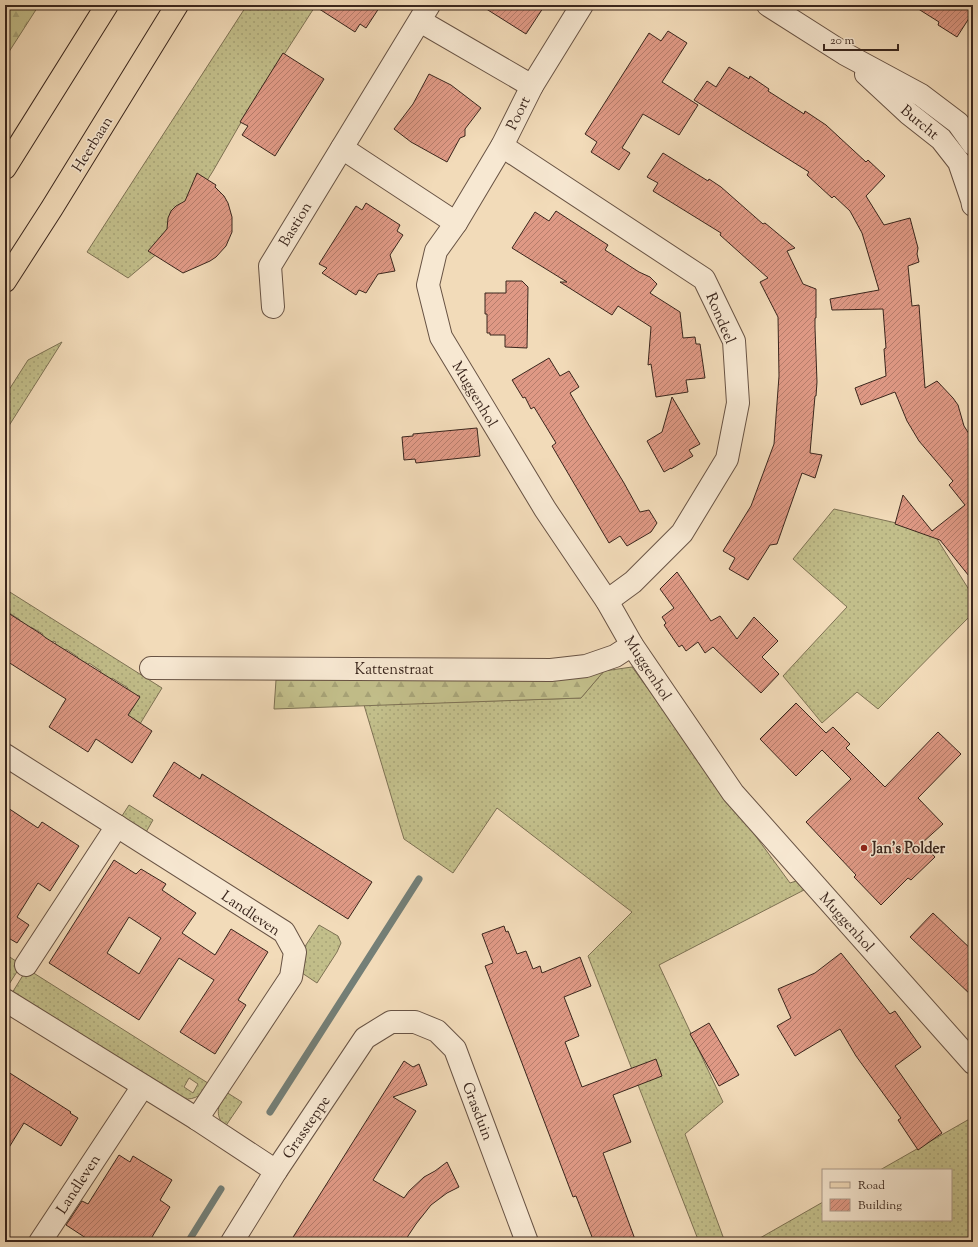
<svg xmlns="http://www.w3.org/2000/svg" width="978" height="1247" viewBox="0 0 978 1247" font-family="'Sorts Mill Goudy',serif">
  <defs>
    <pattern id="grass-dots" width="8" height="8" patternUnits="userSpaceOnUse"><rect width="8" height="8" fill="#c2be8a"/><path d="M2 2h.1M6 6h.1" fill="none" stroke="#a7a377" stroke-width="1.8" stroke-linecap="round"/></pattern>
    <pattern id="forest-firs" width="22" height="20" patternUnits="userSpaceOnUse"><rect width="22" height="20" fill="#c2be8a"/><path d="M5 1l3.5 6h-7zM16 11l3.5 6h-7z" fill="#a7a377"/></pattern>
    <pattern id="building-hatch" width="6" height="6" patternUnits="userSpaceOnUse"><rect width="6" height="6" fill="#df9985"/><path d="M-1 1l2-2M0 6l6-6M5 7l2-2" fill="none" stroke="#b67d6c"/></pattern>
  </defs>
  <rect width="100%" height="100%" fill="#f2dbb9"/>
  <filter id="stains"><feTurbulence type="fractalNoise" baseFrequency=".005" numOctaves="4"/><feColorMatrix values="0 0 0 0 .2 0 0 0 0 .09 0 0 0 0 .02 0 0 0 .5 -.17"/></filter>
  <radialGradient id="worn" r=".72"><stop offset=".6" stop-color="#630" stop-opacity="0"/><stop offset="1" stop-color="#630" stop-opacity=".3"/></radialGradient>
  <!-- grass -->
  <g fill="url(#grass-dots)" stroke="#7e7254" fill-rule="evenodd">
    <path d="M247 5H316L247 112 213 171 165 247 128 278 87 252Z"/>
    <path d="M62 342 5 432V396L28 360Z"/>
    <path d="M834 509 932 531 973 596V613L878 709 857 692 822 723 783 676 847 607 793 559Z"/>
    <path d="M5 589 162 688 121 755 108 747 140 696 138 695 135 700 127 690 128 688 112 678 109 683 98 677 101 671 89 663 86 668 75 662 78 657 66 649 63 654 53 648 56 642 53 641 50 646 40 640 43 634 31 627 27 631 17 625 20 620 8 612 5 616Z"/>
    <path d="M632 667 790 883 796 881 804 890 659 965 723 1102 685 1134 725 1242H699L588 956 632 912 497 808 453 873 404 839 364 705 581 698 604 671Z"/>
    <path d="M129 805 153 820 145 834 120 819Z"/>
    <path d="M319 925 338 936 341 943 337 952 317 983 302 973 305 960 304 948Z"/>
    <path d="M5 954 19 963 20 967 6 989 5 988Z"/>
    <path d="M25 972H32L211 1085C203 1094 196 1100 183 1099L12 993ZM189 1078 198 1084 193 1093 184 1087Z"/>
    <path d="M226 1092 242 1102 225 1127C214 1114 218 1105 226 1092Z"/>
    <path d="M973 1117V1242H753L823 1202V1220H951V1170H880Z"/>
  </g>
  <!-- forest -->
  <g fill="url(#forest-firs)" stroke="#7e7254">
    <path d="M5 5H39L5 58Z"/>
    <path d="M604 671 581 698 274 709 276 680 558 679Z"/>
  </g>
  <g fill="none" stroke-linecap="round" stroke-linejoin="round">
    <!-- stream -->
    <g stroke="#747f77" stroke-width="7">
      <path d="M270 1112 419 879"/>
      <path d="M188 1242 221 1189"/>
    </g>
  </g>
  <!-- building -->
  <g fill="url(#building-hatch)" stroke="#3a261d" fill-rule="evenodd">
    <path d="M313 5H381L366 28 360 24 355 32Z"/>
    <path d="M480 5H545L526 34Z"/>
    <path d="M912 5H973V12L957 37 938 25 939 22Z"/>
    <path d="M668 31 687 43 662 82 698 105 679 135 643 114 622 148 630 153 619 170 591 152 597 142 585 134 649 33 661 41Z"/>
    <path d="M283 53 324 79 275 156 242 135 248 126 240 122Z"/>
    <path d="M729 67 749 79 750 76 769 89 768 91 804 114 805 111 826 125 866 162 868 160 885 176 866 196 884 225 910 218 918 248 917 254 919 262 908 266 912 306 919 305 925 388 937 381 953 398 958 405 964 426 973 440V581L940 540 895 524 903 495 932 531 965 505 949 485 953 481 919 441 907 421 895 392 861 405 855 388 886 376 884 349 886 348 883 309 832 310 830 299 879 290 862 233 850 211 834 196 832 198 807 175 809 172 694 100 707 81 716 87Z"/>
    <path d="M429 74 451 85 481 108 465 129V136L460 138 447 162 411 142 394 129 413 104Z"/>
    <path d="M663 153 708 181 709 179 721 187 763 224 765 223 795 248 787 251 803 284 816 289V318H815V328L817 382 816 396H815L810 453 822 455 815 478 802 473 777 544 770 545 748 580 729 569 735 558 723 551 751 506 774 444 779 376 778 317 760 282 768 278 720 235 721 233 653 191 658 183 647 177Z"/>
    <path d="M197 173 216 185 215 187 224 196 228 203 232 217V232L226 246 216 257 210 261 183 273 148 251 167 229 168 218 171 211 176 206 185 201Z"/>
    <path d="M366 203 400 225 397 231 403 235 390 255 395 271 378 274 366 293 359 290 356 295 322 273 327 268 319 264 356 206 362 210Z"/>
    <path d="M556 211 608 245 605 250 639 272 650 277 657 284 650 293 680 312 683 338 695 337 696 344H700L705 378 686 380 688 392 656 397 651 364 648 365 651 327 618 306 612 315 560 282H567L512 248 535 212 549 221Z"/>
    <path d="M506 281H522L528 287 527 348 505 347V335H490V333H487V314H485V293H506Z"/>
    <path d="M549 358 560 376 569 371 579 387 570 393 587 422 624 483 640 512 649 510 657 523 651 532 627 546 620 536 609 543 552 446 556 443 534 407 531 409 525 397 523 398 512 380Z"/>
    <path d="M672 397 700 444 689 450 693 456 671 469V468L664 472 647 441 662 432Z"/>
    <path d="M477 428 480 456 416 463 415 459 404 460 402 437 413 436V434Z"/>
    <path d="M677 572 711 621 720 616 737 639 754 617 778 641 762 657 779 674 761 693 713 647 705 653 698 642 686 651 682 645 679 647 664 625 666 623 662 617 674 608 660 589Z"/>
    <path d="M5 611 41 634 46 638 140 697 128 715 152 731 132 763 96 739 88 752 49 727 66 699 5 660Z"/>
    <path d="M796 703 826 733 833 727 850 744 846 748 885 787 938 732 961 754 918 798 943 824 922 843 935 857 911 880 908 878 881 905 854 877 856 875 806 822 851 779 822 750 796 776 760 739Z"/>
    <path d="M174 762 200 779 202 774 372 882 348 919 153 796Z"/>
    <path d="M5 806 38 828 42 822 79 846 50 891 38 883 17 917 29 925 17 943 5 936Z"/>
    <path d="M114 860 136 874 141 869 166 884 162 890 196 913 182 933 215 955 231 929 268 952 238 1000 246 1005 215 1054 180 1032 214 980 179 958 139 1020 49 963ZM129 917 161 938 139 974 107 953Z"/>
    <path d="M933 913 973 951V997L910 937Z"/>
    <path d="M504 926 506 932 508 931 517 954 526 951 533 969 540 966 542 973 580 957 591 986 564 997 579 1036 565 1042 582 1087 656 1059 662 1076 613 1095 631 1142 603 1153 636 1242H594L576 1196 573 1197 485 966 493 963 482 934Z"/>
    <path d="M841 953 890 1014 895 1011 921 1047 895 1066 942 1133 918 1150 898 1120 901 1118 856 1056 840 1029 795 1056 777 1026 791 1018 778 989 815 973Z"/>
    <path d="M709 1023 739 1075 719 1086 690 1034Z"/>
    <path d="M404 1061 413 1067 419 1064 427 1085 393 1097 416 1111 373 1180 404 1198 409 1191 424 1177 435 1171 447 1162 459 1187 447 1193 431 1205 416 1224 404 1242H290Z"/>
    <path d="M5 1070 71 1112 70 1113 78 1118 61 1146 24 1123 5 1154Z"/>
    <path d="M119 1155 130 1162 133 1156 172 1180 160 1200 170 1207 149 1242H92L66 1225 82 1201 88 1204Z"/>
  </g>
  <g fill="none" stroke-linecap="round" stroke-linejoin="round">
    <defs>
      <g id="minor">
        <path d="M582 5 532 86 502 146 456 223 436 251 428 285 441 337 545 509 607 601 632 645 733 793 973 1063"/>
        <path d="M768 5 845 54 921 95 958 123 973 144"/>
        <path d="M420 21 532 86"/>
        <path d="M866 74 908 113 941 139 959 162 972 200 973 205"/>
        <path d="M502 146 704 279 734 341 738 403 727 459 682 533 633 582 607 601"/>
        <path d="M342 148 456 223"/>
        <path d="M273 307 270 266 429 5"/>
        <path d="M151 668 551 670 586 666 615 656 632 645"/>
        <path d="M5 755 284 932 295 952 291 977 197 1119"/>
        <path d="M26 965 117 826"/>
        <path d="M5 1000 197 1119 276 1171"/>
        <path d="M40 1242 143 1086"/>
        <path d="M232 1242 276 1171 365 1038 391 1022H415L437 1031 455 1049 527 1242"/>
      </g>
      <g id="major">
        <path d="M5 168 107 5"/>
        <path d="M5 281 52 208 177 5"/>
      </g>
    </defs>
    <!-- minor casing -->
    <use href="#minor" stroke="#685344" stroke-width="24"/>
    <!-- major casing -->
    <use href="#major" stroke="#3a261d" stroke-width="24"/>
    <!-- minor -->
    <use href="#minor" stroke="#f7e8d2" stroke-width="22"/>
    <!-- major -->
    <use href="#major" stroke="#f2dbb9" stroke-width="22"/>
  </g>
  <!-- markers -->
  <circle fill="#8f2418" stroke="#f7e8d2" stroke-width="1.5" cx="864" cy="848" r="4"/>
  <g text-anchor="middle" stroke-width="3" stroke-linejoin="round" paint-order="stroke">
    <!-- street labels -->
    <g font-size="15" fill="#3a261d" stroke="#f7e8d2">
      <text transform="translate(518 113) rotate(-64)" y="5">Poort</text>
      <text transform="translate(920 122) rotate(40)" y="5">Burcht</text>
      <text transform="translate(92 144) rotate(-58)" y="5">Heerbaan</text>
      <text transform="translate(295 224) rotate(-59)" y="5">Bastion</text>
      <text transform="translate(721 318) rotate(67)" y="5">Rondeel</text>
      <text transform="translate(475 394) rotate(59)" y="5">Muggenhol</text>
      <text transform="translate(648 668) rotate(57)" y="5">Muggenhol</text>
      <text x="394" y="674">Kattenstraat</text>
      <text transform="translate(251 913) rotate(34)" y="5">Landleven</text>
      <text transform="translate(847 922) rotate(48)" y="5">Muggenhol</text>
      <text transform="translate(478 1111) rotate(69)" y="5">Grasduin</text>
      <text transform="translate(306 1127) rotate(-56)" y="5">Grassteppe</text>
      <text transform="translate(78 1184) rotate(-57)" y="5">Landleven</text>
    </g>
    <!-- poi labels -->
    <g font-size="15" font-weight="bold" fill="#3a261d" stroke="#f7e8d2" text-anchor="start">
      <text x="872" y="853">Jan's Polder</text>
    </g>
  </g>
  <!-- margin -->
  <rect width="978" height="1247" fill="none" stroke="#f2dbb9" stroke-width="20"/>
  <rect x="6" y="6" width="966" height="1235" fill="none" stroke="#3a261d" stroke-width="2"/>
  <rect x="10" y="10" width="958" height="1227" fill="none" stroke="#3a261d"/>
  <!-- legend -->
  <rect x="822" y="1169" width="130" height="52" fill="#f7e8d2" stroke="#ab9a8a"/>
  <rect x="830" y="1182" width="20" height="6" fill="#f2dbb9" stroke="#ab9a8a"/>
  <text x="858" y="1189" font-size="12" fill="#3a261d">Road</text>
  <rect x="830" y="1199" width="20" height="12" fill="url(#building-hatch)" stroke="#ab9a8a"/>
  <text x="858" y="1209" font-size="12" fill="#3a261d">Building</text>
  <!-- scale -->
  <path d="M824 44v6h74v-6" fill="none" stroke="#3a261d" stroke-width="2"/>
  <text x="830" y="44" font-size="12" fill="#3a261d" stroke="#f7e8d2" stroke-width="3" paint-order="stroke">20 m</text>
  <rect width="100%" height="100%" filter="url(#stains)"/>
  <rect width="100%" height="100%" fill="url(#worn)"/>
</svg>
